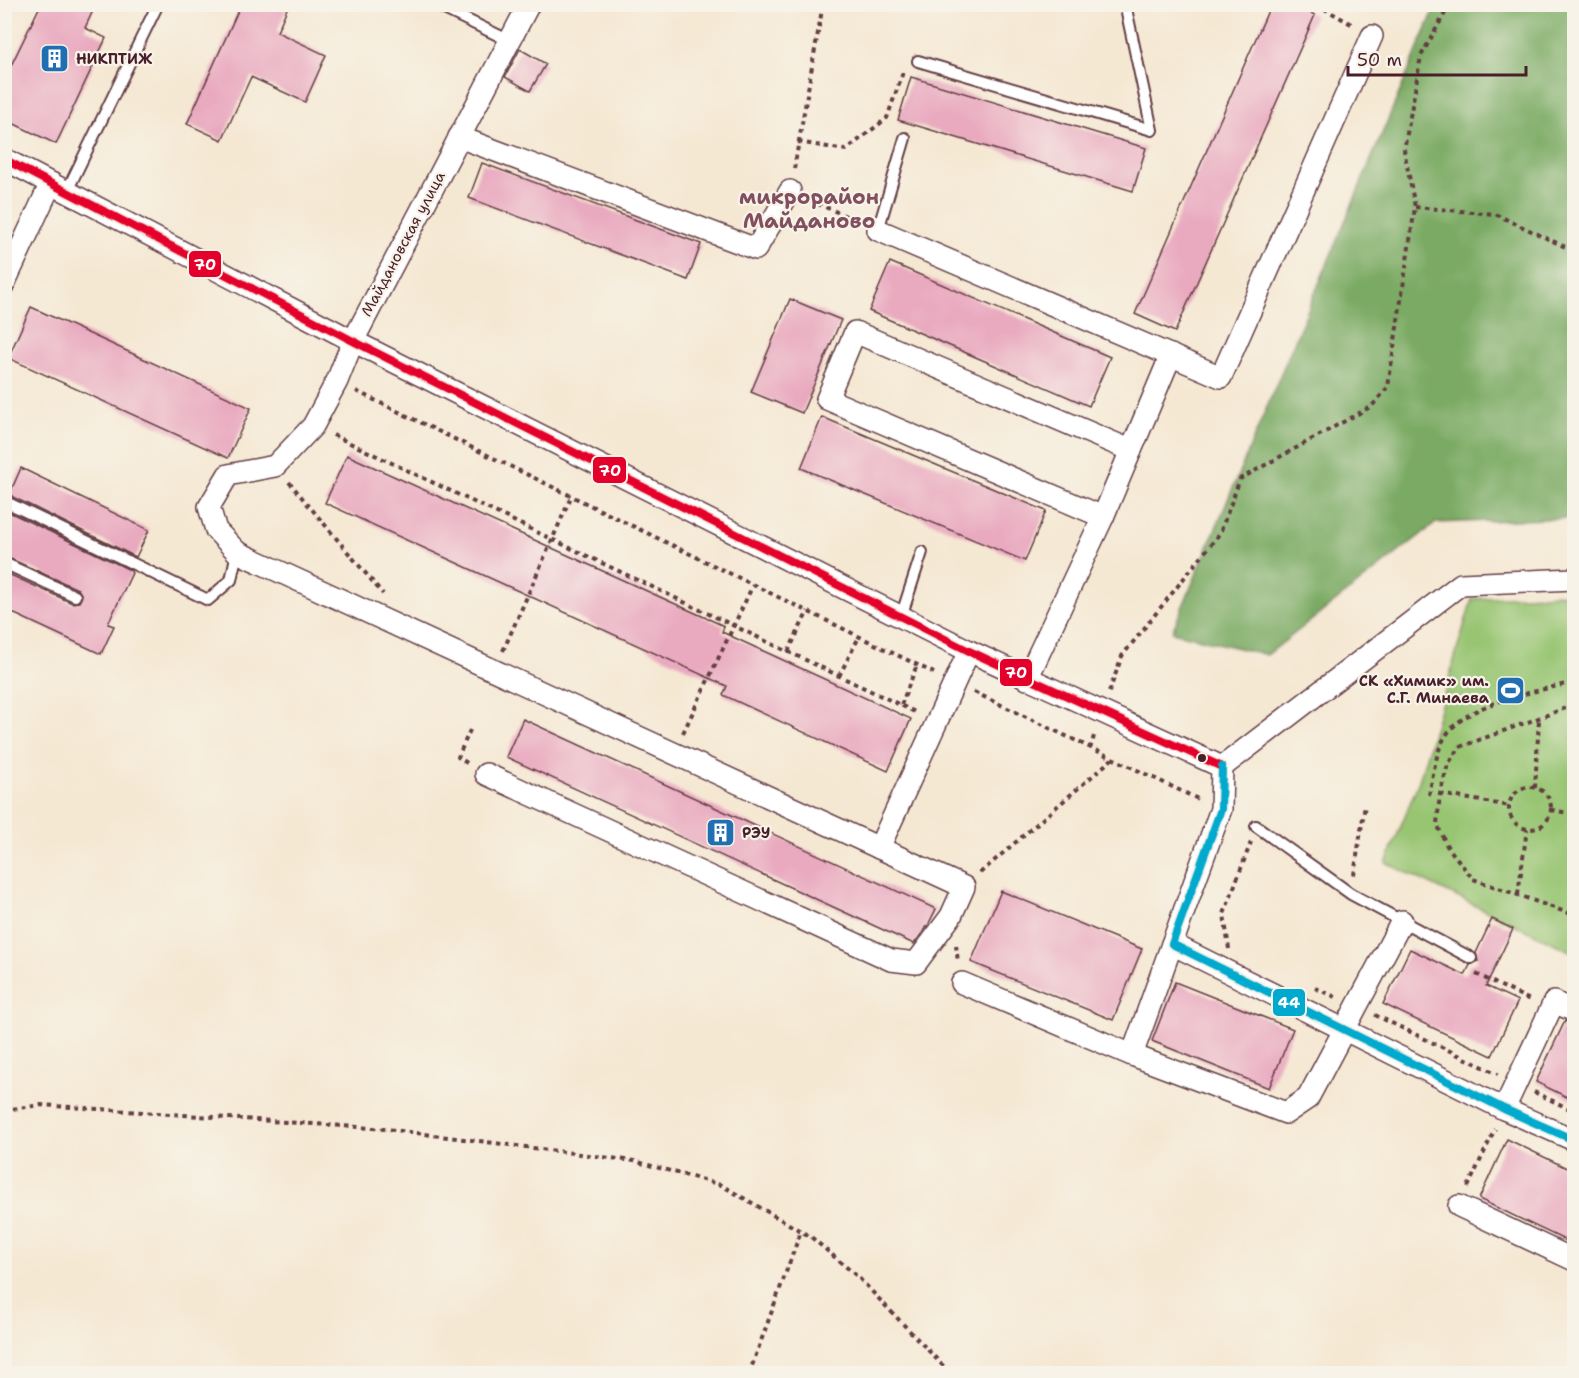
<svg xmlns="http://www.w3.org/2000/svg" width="1579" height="1378" viewBox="0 0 1579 1378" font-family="'Shantell Sans',sans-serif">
  <rect width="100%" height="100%" fill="#f7f3e8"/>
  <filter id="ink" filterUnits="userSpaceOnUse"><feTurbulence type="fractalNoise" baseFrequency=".0167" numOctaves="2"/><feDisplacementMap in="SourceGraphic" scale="12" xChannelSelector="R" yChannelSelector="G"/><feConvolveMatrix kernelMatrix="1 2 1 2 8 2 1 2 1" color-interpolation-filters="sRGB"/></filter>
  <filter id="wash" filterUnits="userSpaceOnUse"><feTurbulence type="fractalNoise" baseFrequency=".008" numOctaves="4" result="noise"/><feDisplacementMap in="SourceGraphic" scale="24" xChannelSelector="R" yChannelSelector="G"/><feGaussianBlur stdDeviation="1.35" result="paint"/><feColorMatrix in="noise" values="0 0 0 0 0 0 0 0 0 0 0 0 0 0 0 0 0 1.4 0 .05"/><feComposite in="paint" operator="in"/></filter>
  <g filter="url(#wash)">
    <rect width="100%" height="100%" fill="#f5e8d3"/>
    <!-- green -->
    <path fill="#98c572" stroke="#71724e" stroke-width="1.5" d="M1574 593V953L1386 863 1419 781 1472 599Z"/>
    <!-- forest -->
    <path fill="#7aaa64" stroke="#626448" stroke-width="1.5" d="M1431 5H1574V518L1436 523 1267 655 1172 632 1435 8Z"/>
    <g id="blocks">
      <!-- building -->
      <g fill="#e9a9bf">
        <path d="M41 4H96L85 28 106 38 56 144 4 119V80Z"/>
        <path d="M241 4H289L277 32 326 55 305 102 251 77 222 140 187 124Z"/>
        <path d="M1271 4H1291L1315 15 1175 332 1135 314Z"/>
        <path d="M520 49 546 64 530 91 505 77Z"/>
        <path d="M911 77 1146 148 1133 191 898 120Z"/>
        <path d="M482 163 701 244 688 280 469 198Z"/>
        <path d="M890 262 1110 357 1089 406 869 311Z"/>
        <path d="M790 299 841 320 802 413 751 392Z"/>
        <path d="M31 307 251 408 228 458 8 358Z"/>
        <path d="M822 417 1046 511 1025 561 801 468Z"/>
        <path d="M347 455 724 626 722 632 911 719 888 771 723 695 727 686 325 503Z"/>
        <path d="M21 468 149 530 136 557 13 497 10 493Z"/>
        <path d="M7 511 130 570 132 573 108 624 114 626 101 654 4 609V572L72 603 79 602 82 596 78 589 4 556V516Z"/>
        <path d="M523 719 936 909 928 925 914 944 506 757Z"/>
        <path d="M1001 891 1142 949 1113 1020 971 962Z"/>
        <path d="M1492 919 1513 929 1486 986 1518 1001 1492 1056 1383 1004 1410 949 1465 975 1470 965 1478 961 1476 953Z"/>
        <path d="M1175 982 1293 1029 1269 1088 1152 1041Z"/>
        <path d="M1565 1021 1575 1024V1101L1536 1082Z"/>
        <path d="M1507 1139 1575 1172V1245L1479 1199Z"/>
      </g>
    </g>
  </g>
  <g filter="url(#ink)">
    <use href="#blocks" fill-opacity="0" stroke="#643d44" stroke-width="1.5"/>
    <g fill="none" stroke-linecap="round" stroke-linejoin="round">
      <defs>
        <g id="lane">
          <path d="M434 4 510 41"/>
          <path d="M918 61 1152 130 1125 4"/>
          <path d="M67 191 158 4"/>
          <path d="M878 230 905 138"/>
          <path d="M4 501 208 600 231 580 237 552"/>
          <path d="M4 563 75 596"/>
          <path d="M901 617 922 552"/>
          <path d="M1256 826 1351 894 1471 958"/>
        </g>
        <g id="street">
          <path d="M459 137 756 249 790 191"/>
          <path d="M4 159 353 341 969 651 1222 767"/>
          <path d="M878 230 1221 377 1372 36"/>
          <path d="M4 284 51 183"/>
          <path d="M1130 450 855 332 827 399 1103 517 1171 355"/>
          <path d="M1027 679 1103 517"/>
          <path d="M1222 767 1221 809 1172 944 1504 1109 1574 1140"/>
          <path d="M1222 767 1461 584 1574 579"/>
          <path d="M486 774 891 960 916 963 951 916 964 887 237 552 216 530 209 507 228 475 275 466 313 426 337 381 353 341 529 4"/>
          <path d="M879 848 969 651"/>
          <path d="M962 983 1132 1055 1286 1113 1308 1098 1402 921"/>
          <path d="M1132 1055 1172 944"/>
          <path d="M1504 1109 1554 1002 1574 1011"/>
          <path d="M1459 1206 1574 1260"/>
        </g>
      </defs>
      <!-- lane casing -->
      <use href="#lane" stroke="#643d44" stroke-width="14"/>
      <!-- street casing -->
      <use href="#street" stroke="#643d44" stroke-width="24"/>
      <!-- path -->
      <g stroke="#643d44" stroke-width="4" stroke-dasharray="4.5 4.5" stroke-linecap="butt">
        <path d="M1316 4 1353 25"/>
        <path d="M798 142 846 150 887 118 904 69"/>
        <path d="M794 169 823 4"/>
        <path d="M809 200 860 222"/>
        <path d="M1415 207 1495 214 1574 251"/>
        <path d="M356 391 934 673"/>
        <path d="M333 435 917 713"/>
        <path d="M289 482 383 594"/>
        <path d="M503 651 571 497"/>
        <path d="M788 652 808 611"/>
        <path d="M839 676 859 637"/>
        <path d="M974 692 1200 800"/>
        <path d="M1109 692 1122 656 1220 533 1240 479 1372 406 1388 387 1415 207 1404 150 1421 56 1450 4"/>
        <path d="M901 705 917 665"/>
        <path d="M1574 705 1460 747 1448 764 1440 794 1437 824 1447 846 1473 879 1574 915"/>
        <path d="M683 733 753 585"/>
        <path d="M1090 749 1095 733"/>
        <path d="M467 763 458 757 470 730"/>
        <circle cx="1530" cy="808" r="21"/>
        <path d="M1535 788 1539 719"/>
        <path d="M1440 794 1510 806"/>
        <path d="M1429 795C1433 777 1435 754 1445 737 1467 701 1537 692 1574 682"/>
        <path d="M1551 810 1574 814"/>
        <path d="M980 873 1112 759"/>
        <path d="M1354 875 1365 805"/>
        <path d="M1518 894 1527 829"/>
        <path d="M956 945 958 962"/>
        <path d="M1229 949 1224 914 1251 842"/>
        <path d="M1476 974 1532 1001"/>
        <path d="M1315 988 1338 998"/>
        <path d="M1375 1015 1498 1074"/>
        <path d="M1534 1092 1574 1111"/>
        <path d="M4 1110 41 1105 386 1129 634 1161 721 1185 811 1237 858 1277 951 1374"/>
        <path d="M1468 1187 1495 1129"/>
        <path d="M749 1374 801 1231"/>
      </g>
      <!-- lane -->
      <use href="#lane" stroke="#fff" stroke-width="10"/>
      <!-- street -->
      <use href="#street" stroke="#fff" stroke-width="21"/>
      <defs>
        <path id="bus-1" d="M4 159 353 341 969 651 1222 767"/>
        <path id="bus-2" d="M1222 767 1221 809 1172 944 1504 1109 1574 1140"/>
      </defs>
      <!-- bus-1 casing -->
      <use href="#bus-1" stroke="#f7f3e8" stroke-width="12"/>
      <!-- bus-2 casing -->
      <use href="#bus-2" stroke="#f7f3e8" stroke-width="12"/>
      <!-- bus-1 -->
      <use href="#bus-1" stroke="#e4002b" stroke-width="8"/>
      <!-- bus-2 -->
      <use href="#bus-2" stroke="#00a9ce" stroke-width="8"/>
    </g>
  </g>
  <!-- icons -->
  <defs>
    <symbol id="building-square" viewBox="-11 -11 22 22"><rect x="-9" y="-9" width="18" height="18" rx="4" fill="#1f6fb2" stroke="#f7f3e8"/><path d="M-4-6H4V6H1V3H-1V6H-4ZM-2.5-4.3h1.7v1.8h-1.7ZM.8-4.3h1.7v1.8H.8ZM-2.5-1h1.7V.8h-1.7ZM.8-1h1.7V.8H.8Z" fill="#fff"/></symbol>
    <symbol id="stadium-square" viewBox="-11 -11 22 22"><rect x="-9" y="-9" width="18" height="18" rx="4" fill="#1f6fb2" stroke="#f7f3e8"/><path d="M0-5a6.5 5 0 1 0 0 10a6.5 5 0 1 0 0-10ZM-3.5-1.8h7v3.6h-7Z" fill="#fff"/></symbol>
  </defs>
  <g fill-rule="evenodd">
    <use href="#building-square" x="38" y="42" width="33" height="33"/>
    <use href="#stadium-square" x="1494" y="674" width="33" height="33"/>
    <use href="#building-square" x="704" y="816" width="33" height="33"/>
  </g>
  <!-- markers -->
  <circle fill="#4a1f2b" stroke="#f7f3e8" stroke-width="2" cx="1202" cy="758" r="5"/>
  <g text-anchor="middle" stroke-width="4.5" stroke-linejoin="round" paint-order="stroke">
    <!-- poi labels -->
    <g font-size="15" font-weight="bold" fill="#4a1f2b" stroke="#f7f3e8" text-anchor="start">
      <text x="76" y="64">НИКПТИЖ</text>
      <text x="1489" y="686" text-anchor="end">СК «Химик» им.<tspan x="1489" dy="17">С.Г. Минаева</tspan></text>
      <text x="742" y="838">РЭУ</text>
    </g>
    <!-- street labels -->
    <g font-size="15" fill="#4a1f2b" stroke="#f7f3e8">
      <text transform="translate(403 244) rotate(-62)" y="5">Майдановская улица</text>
    </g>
    <!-- district labels -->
    <g font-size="21" font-weight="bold" fill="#824f5f" stroke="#f7f3e8">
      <text x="809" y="204">микрорайон<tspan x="809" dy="24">Майданово</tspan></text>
    </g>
  </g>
  <g stroke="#f7f3e8" stroke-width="2">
    <rect x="188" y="250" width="34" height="28" rx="6" fill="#e4002b"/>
    <rect x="592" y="456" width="35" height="28" rx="6" fill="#e4002b"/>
    <rect x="999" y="658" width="34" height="29" rx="6" fill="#e4002b"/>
    <rect x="1272" y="988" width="34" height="29" rx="6" fill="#00a9ce"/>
  </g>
  <g font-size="16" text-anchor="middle" font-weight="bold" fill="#fff">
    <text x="205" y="270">70</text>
    <text x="610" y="476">70</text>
    <text x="1016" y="678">70</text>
    <text x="1289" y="1008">44</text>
  </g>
  <!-- margin -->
  <rect width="1579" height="1378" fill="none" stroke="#f7f3e8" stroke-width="24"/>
  <!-- scale -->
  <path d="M1348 66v9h178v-9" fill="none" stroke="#4a1f2b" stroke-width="3"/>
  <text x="1357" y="66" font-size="18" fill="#4a1f2b" stroke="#f7f3e8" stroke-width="4.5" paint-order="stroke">50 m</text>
</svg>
